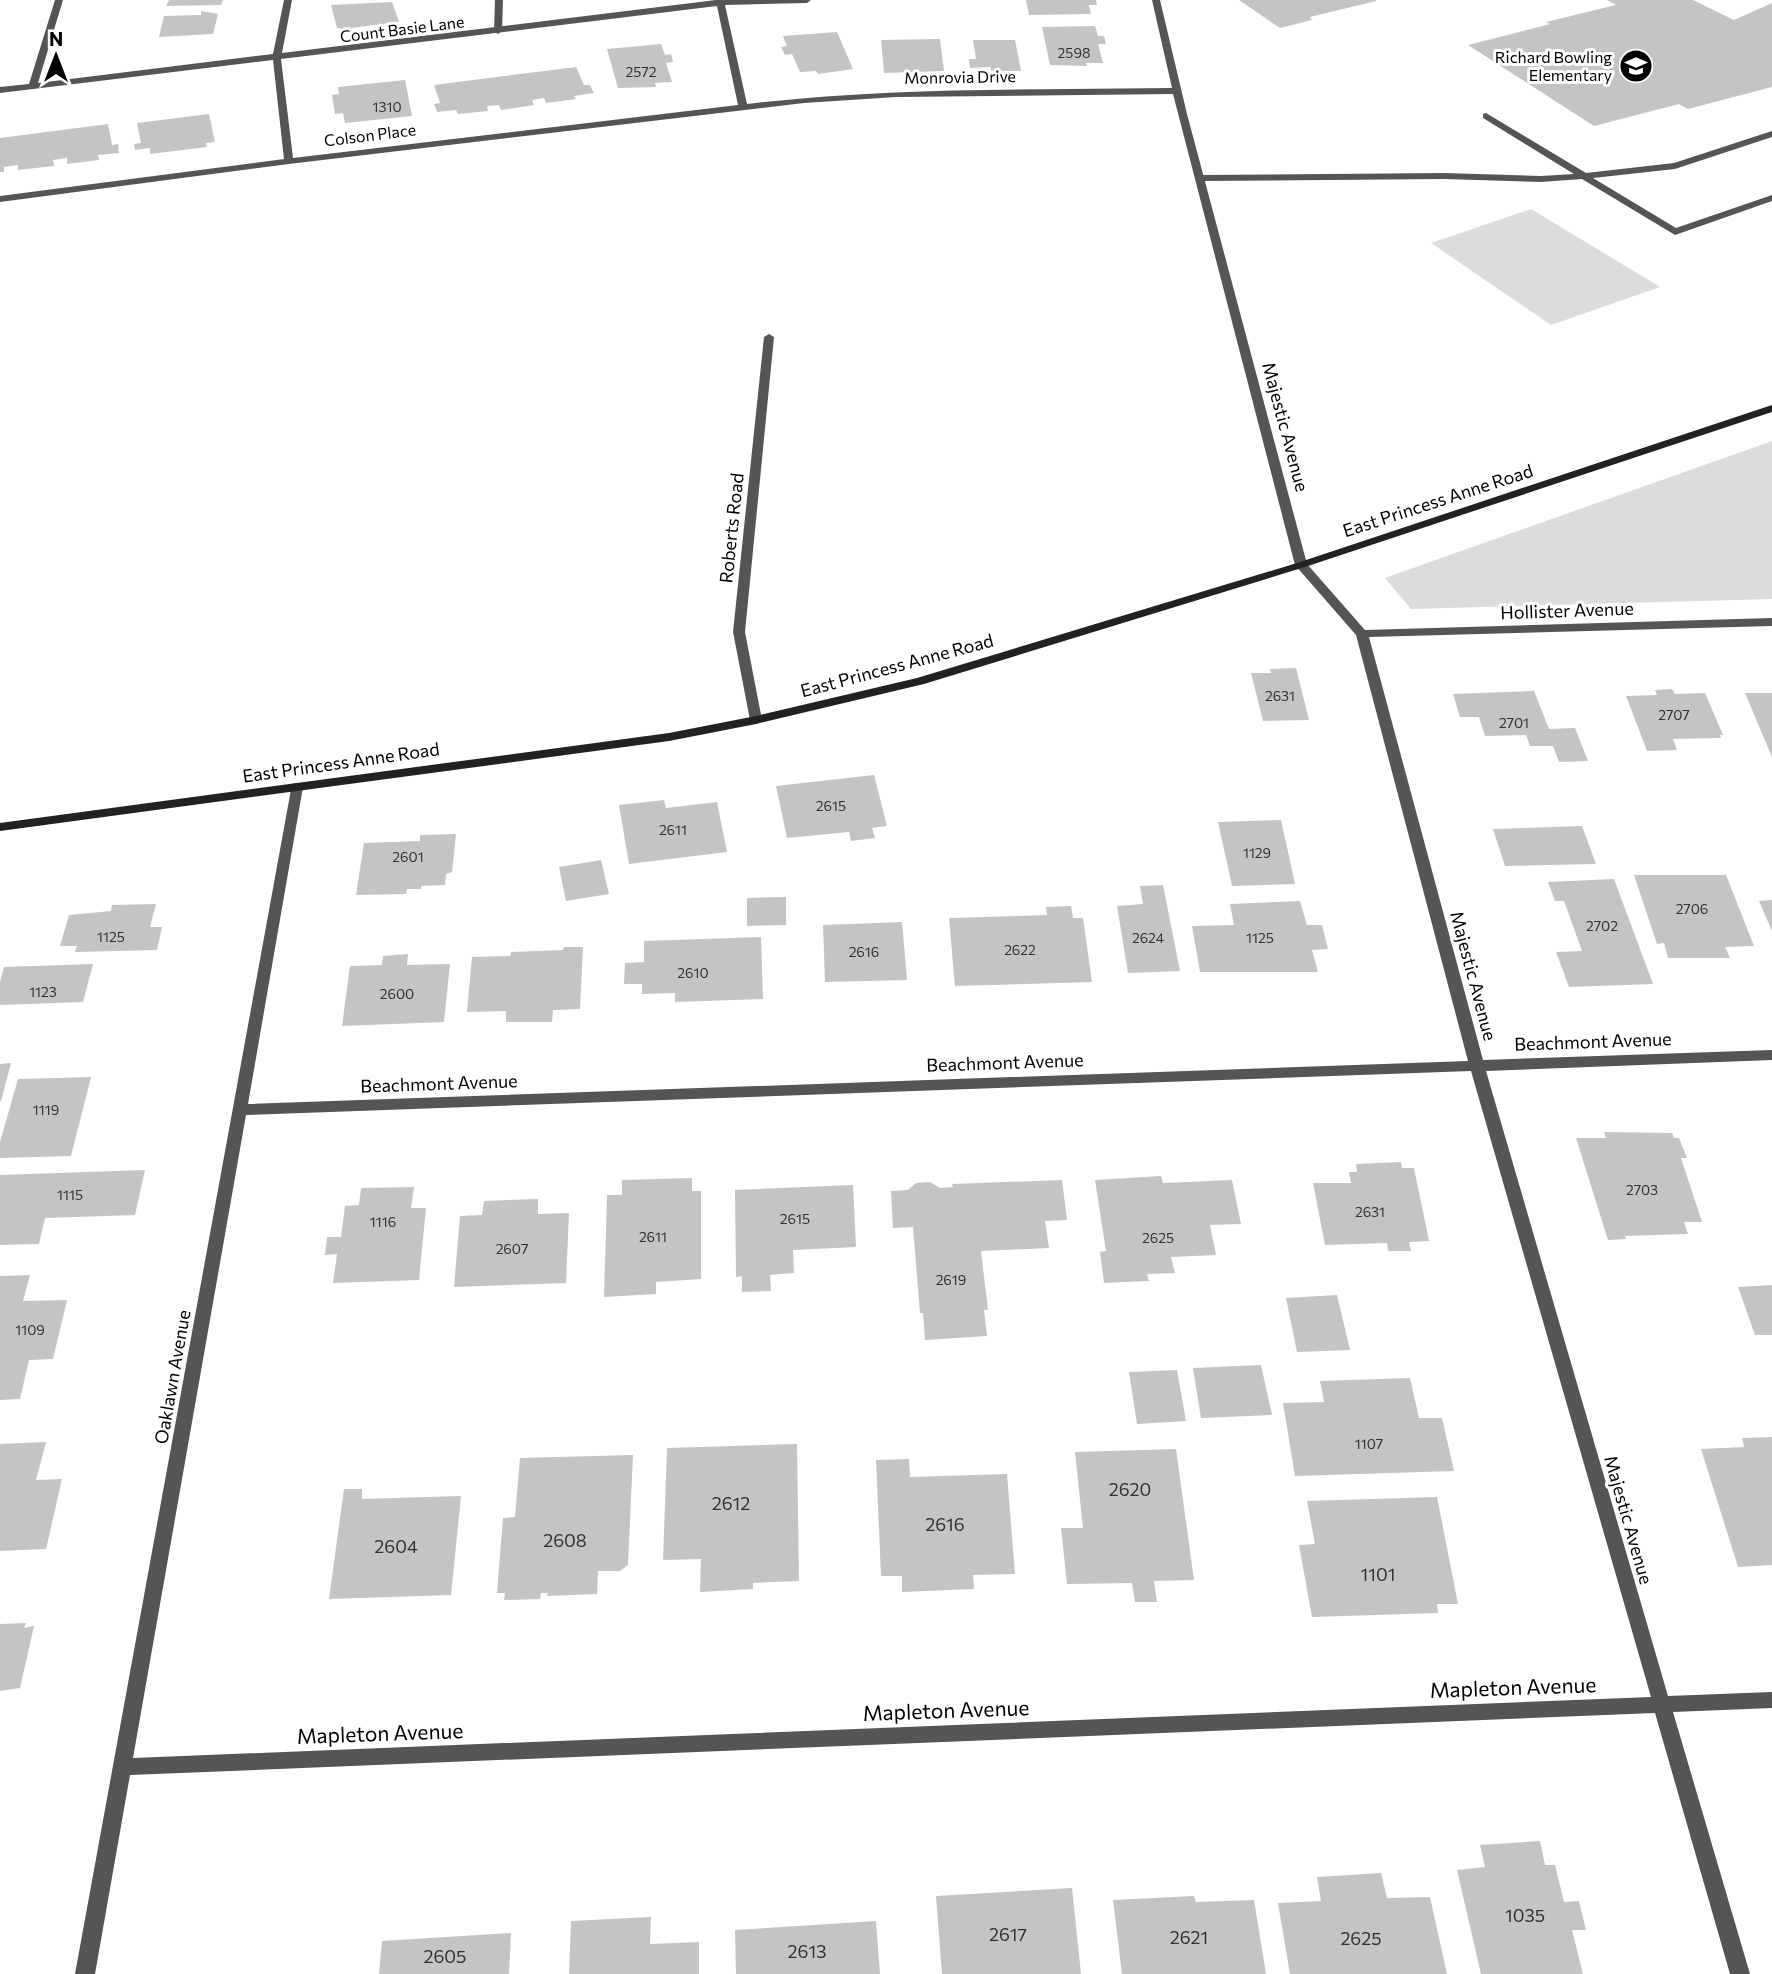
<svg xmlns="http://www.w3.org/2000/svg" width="1772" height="1974" viewBox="0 0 1772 1974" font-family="Commissioner,sans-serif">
  <rect width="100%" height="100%" fill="#fff"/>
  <!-- green -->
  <g fill="#dcdcdc">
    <path d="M1531 209 1660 287 1551 325 1431 243Z"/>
    <path d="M1772 441V599L1411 609 1385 578Z"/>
  </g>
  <!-- building -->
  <g fill="#c4c4c4">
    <path d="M169 0H223L221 5 166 6Z"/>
    <path d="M1026 0H1096L1097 5H1089L1091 14 1029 15Z"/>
    <path d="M1239 0H1376V1L1310 17 1312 20 1280 28Z"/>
    <path d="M1607 0H1693L1734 20 1772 3V87L1688 109 1679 104 1594 126 1468 45 1550 24 1546 22 1616 5Z"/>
    <path d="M392 2 399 22 343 29 337 28 331 5Z"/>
    <path d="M201 11 218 14 213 34 159 37 164 16 201 15Z"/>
    <path d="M1095 26 1098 36H1104L1106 44H1098L1103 63H1086L1087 66 1050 65 1042 27Z"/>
    <path d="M837 32 853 69 818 74 816 71 800 72 792 54 785 55 781 47 787 46 783 36Z"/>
    <path d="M940 39 944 71 884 73 881 40Z"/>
    <path d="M973 40H1015L1021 71H991V67L970 68 969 59H976Z"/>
    <path d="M661 44 665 55 671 54 673 62 666 63 672 82 655 83 656 87 618 88 607 49Z"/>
    <path d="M576 67 584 85H590L594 93 574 96 576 99 546 103 544 98 532 100 534 105 501 110 499 105 487 106 488 111 458 114 456 110 437 112 434 104 440 103 434 85Z"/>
    <path d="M405 80 412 116 345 123 343 113 335 114 332 95 339 94 338 87Z"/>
    <path d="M209 114 215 142 206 143 207 147 150 154V148L135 150 134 144 141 143 137 123Z"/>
    <path d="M108 124 112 145 118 144 119 153 98 155 99 160 67 164V158L53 160 54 166 18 170V165L4 167V172H0V138Z"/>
    <path d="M1296 668 1309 720 1263 721 1251 673H1271L1270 669Z"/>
    <path d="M1672 689 1675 694 1705 693 1723 735H1720L1721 738 1673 739 1677 750 1647 751 1626 696 1657 695 1655 690Z"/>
    <path d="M1534 691 1549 729 1575 728 1588 761 1559 762 1553 746H1530L1526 735 1485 736 1479 717H1460L1453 694Z"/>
    <path d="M1745 693H1772V757Z"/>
    <path d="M874 775 887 826 872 828 875 838 851 841 849 832 787 838 776 786Z"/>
    <path d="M664 800 666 808 717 802 727 852 629 864 619 805Z"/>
    <path d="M1281 820 1295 884 1232 886 1218 822Z"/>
    <path d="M1582 826 1596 864 1505 866 1493 829Z"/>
    <path d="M456 834 452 872 446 874 445 885 421 886V889H407L406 894 356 895 364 843 420 841V835Z"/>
    <path d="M601 860 609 894 566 901 559 867Z"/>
    <path d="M1634 875H1726L1754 946 1725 947 1730 958H1668L1664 943 1657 944Z"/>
    <path d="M1614 879 1653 984 1569 987 1556 952 1582 951 1564 901H1555L1548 882Z"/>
    <path d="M1163 885 1180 971 1128 973 1117 906 1143 904 1140 886Z"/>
    <path d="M786 897V925L747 926V898Z"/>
    <path d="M1772 900V931L1759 901Z"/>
    <path d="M1300 901 1307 925H1322L1328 949 1312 950 1318 972H1200L1192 926 1234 925 1230 904Z"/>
    <path d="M156 904 150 927H162L157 950 75 952 77 946H60L69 915 111 911 112 905Z"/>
    <path d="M1071 906 1073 918H1083L1092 982 955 986 949 918 1047 915 1046 907Z"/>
    <path d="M902 922 907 980 825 982 823 925Z"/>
    <path d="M761 937 763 999 675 1002V993L642 994V984H624L625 963 644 962V941Z"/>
    <path d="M564 947H583L580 1009 553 1010 552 1022H506V1011L467 1012 472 957 510 956 511 952 563 950Z"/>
    <path d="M408 954 407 965 450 964 444 1022 342 1026 350 966 382 965 383 956Z"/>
    <path d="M93 964 83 1002 0 1005V982L4 967Z"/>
    <path d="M11 1063 1 1101H0V1064Z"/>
    <path d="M91 1077 71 1156 0 1158V1142L18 1079Z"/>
    <path d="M1604 1132 1672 1133 1674 1138H1679L1687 1158H1681L1702 1222H1684L1688 1234 1625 1236 1626 1239 1608 1240 1576 1138H1606Z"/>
    <path d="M1401 1162 1402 1168H1414L1429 1241 1409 1242 1411 1251H1388L1387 1243 1325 1245 1313 1183H1351L1349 1172H1357L1356 1164Z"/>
    <path d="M145 1170 135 1215 45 1218 39 1244 0 1245V1175Z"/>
    <path d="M1161 1176 1163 1183 1232 1180 1241 1224 1210 1225 1216 1255 1171 1257 1175 1273 1147 1274 1149 1281 1104 1283 1100 1252 1106 1251 1095 1180Z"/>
    <path d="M692 1178V1191H701V1279L656 1282V1294L604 1297 607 1195H622V1180Z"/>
    <path d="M1062 1180 1067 1220 1045 1221 1049 1248 981 1251 988 1310H984L987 1336 925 1340 923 1313H920L913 1227 893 1228 891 1191 908 1190 916 1183 930 1182 940 1188 953 1187 952 1184Z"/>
    <path d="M853 1185 856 1247 793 1250 794 1273 770 1275 771 1291 742 1292V1276L736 1277 735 1190Z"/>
    <path d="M414 1187 411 1208H426L419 1280 333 1283 337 1254 325 1255 327 1237H341L345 1206 359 1205 361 1188Z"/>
    <path d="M538 1199V1214L569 1213 566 1283 454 1287 460 1216 482 1215 484 1201Z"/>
    <path d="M30 1275 23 1301 67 1300 53 1359 29 1360 20 1399 0 1400V1276Z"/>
    <path d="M1772 1285V1335H1755L1738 1287Z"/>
    <path d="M1337 1295 1350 1350 1297 1352 1286 1298Z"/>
    <path d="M1261 1365 1272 1415 1201 1418 1193 1368Z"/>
    <path d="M1177 1370 1186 1421 1137 1424 1129 1372Z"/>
    <path d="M1410 1378 1419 1418H1442L1454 1471 1295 1476 1283 1403 1324 1402 1320 1381Z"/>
    <path d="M1772 1437V1565L1738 1567 1701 1449 1744 1447 1742 1438Z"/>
    <path d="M46 1442 36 1480 62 1479 46 1549 0 1551V1444Z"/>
    <path d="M797 1444 799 1581 753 1583V1589L700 1592 701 1559 663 1560 667 1448Z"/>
    <path d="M1176 1449 1194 1580 1154 1581 1157 1602H1135L1132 1583 1067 1584 1061 1528H1083L1075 1452Z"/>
    <path d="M633 1455 628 1565 620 1571H598L597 1594 547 1596 548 1593H541L540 1599 504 1600 505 1593H497L503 1518 515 1517 520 1458Z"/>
    <path d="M909 1459 910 1477 1007 1474 1015 1574 973 1575 974 1589 902 1592V1576H881L876 1460Z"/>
    <path d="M344 1489H362V1499L461 1496 451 1595 329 1599Z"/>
    <path d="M1437 1497 1458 1604H1437L1438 1613 1312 1617 1299 1545 1315 1544 1307 1501Z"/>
    <path d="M26 1623 24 1628 34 1626 20 1688 0 1691V1624Z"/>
    <path d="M1540 1841 1545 1865H1555L1564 1902 1579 1901 1586 1930H1572L1583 1974H1481L1457 1870 1485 1867 1480 1845Z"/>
    <path d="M1381 1873 1387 1898 1430 1897 1447 1974H1290L1278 1903 1321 1901 1317 1877Z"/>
    <path d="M1072 1888 1081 1974H942L936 1896Z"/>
    <path d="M1194 1896 1196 1902 1254 1900 1266 1974H1122L1113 1900Z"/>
    <path d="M651 1917 650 1944 699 1942V1974H569L571 1921Z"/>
    <path d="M876 1921 880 1974H736L735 1930Z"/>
    <path d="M511 1933 509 1974H379L382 1941Z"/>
  </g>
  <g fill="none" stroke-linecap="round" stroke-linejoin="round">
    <!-- service -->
    <g fill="#555" fill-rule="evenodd">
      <path d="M495 0H503L502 31 498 34 494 31Z"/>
      <path d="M1486 113 1586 173 1674 163 1772 131V137L1675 169 1593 178 1676 228 1772 195V201L1675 235 1582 179 1541 182 1444 179 1200 181 1195 178 1200 175 1444 173 1541 176 1574 174 1483 118V114Z"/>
    </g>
    <!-- minor -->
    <g fill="#555" fill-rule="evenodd">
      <path d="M55 0H63L38 83 273 54 284 0H292L282 53 716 0H811L807 3 725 5 747 104C888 87 1030 90 1172 88L1152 0H1160L1187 114 1307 564 1365 630 1772 618V626L1369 637 1483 1060 1772 1050V1060L1486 1071 1668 1696 1772 1692V1708L1673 1712 1750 1974H1730L1655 1713 130 1775 95 1974H75L292 784 297 783 303 787 248 1104 1468 1061 1356 635 1295 565 1173 94 896 97 804 103 289 164 0 202V196L284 159 273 60 0 93V87L29 84ZM717 6 738 105 293 158 281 59ZM1471 1071 1651 1697 133 1758 246 1115Z"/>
      <path d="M769 334 774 337 745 632 762 720 756 724 750 720 733 632 764 337Z"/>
    </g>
    <!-- secondary -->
    <path fill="#222" fill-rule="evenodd" d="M1772 405V412L1305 567 924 684 756 724 669 741 0 831V823L669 733 756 716 917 678 1297 563Z"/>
  </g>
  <!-- icons -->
  <defs>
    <symbol id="school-disc" viewBox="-11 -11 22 22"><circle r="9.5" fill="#000" stroke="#fff"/><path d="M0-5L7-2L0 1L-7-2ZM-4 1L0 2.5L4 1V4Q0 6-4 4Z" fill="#fff"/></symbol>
  </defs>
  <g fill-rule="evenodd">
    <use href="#school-disc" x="1617" y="47" width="38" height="38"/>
  </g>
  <g text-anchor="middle" stroke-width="6" stroke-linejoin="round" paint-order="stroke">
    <!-- number labels -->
    <g font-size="14" fill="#313131">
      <text x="1074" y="58">2598</text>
      <text x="641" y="77">2572</text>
      <text x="387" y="112">1310</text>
      <text x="1280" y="701">2631</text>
      <text x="1674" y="720">2707</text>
      <text x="1514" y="728">2701</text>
      <text x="831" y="811">2615</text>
      <text x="673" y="835">2611</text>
      <text x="1257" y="858">1129</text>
      <text x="408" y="862">2601</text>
      <text x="1692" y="914">2706</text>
      <text x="1602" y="931">2702</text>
      <text x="111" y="942">1125</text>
      <text x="1148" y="943">2624</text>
      <text x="1260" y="943">1125</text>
      <text x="1020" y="955">2622</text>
      <text x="864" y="957">2616</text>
      <text x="693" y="978">2610</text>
      <text x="43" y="997">1123</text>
      <text x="397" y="999">2600</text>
      <text x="46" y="1115">1119</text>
      <text x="1642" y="1195">2703</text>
      <text x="70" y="1200">1115</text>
      <text x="1370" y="1217">2631</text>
      <text x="795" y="1224">2615</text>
      <text x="383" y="1227">1116</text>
      <text x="653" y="1242">2611</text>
      <text x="1158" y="1243">2625</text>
      <text x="512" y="1254">2607</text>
      <text x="951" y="1285">2619</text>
      <text x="30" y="1335">1109</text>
      <text x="1369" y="1449">1107</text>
    </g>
    <!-- far-street labels -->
    <g font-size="16" fill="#000" stroke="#fff">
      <text transform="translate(402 29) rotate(-7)" y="6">Count Basie Lane</text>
      <text transform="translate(960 77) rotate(-1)" y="6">Monrovia Drive</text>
      <text transform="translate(370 135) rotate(-7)" y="6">Colson Place</text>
    </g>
    <!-- far-poi labels -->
    <g font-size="16" fill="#000" stroke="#fff" text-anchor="end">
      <text x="1612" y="63">Richard Bowling<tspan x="1612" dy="18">Elementary</tspan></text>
    </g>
    <!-- street labels -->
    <g font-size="18" fill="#000" stroke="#fff">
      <text transform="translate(1285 427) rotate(75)" y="6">Majestic Avenue</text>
      <text transform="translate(1438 501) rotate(-18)" y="6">East Princess Anne Road</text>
      <text transform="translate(732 528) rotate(-84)" y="6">Roberts Road</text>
      <text transform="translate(1567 611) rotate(-2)" y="6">Hollister Avenue</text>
      <text transform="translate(897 666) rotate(-15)" y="6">East Princess Anne Road</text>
      <text transform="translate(341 763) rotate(-8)" y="6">East Princess Anne Road</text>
      <text transform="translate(1473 976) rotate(75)" y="6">Majestic Avenue</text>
      <text transform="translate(1593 1042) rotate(-2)" y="6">Beachmont Avenue</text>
      <text transform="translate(1005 1063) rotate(-2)" y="6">Beachmont Avenue</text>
      <text transform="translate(439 1084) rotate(-2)" y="6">Beachmont Avenue</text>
      <text transform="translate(173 1377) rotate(-80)" y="6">Oaklawn Avenue</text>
      <text transform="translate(1628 1520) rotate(74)" y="6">Majestic Avenue</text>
    </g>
    <!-- near-number labels -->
    <g font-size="18" fill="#313131">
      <text x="1130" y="1496">2620</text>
      <text x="731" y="1510">2612</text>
      <text x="945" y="1531">2616</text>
      <text x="565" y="1547">2608</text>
      <text x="396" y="1553">2604</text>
      <text x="1378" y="1581">1101</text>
      <text x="1525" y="1922">1035</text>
      <text x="1008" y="1941">2617</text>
      <text x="1189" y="1944">2621</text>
      <text x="1361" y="1945">2625</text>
      <text x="807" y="1958">2613</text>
      <text x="445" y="1963">2605</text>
    </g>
    <!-- near-street labels -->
    <g font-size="21" fill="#000" stroke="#fff">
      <text transform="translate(1513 1688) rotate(-2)" y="7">Mapleton Avenue</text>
      <text transform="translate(946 1711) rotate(-2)" y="7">Mapleton Avenue</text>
      <text transform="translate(380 1734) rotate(-2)" y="7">Mapleton Avenue</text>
    </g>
  </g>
  <!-- north arrow -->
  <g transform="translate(56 56)" stroke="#ffffff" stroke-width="5" paint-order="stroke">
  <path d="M0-5L12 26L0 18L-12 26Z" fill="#000000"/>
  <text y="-10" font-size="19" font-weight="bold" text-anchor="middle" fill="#000000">N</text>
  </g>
</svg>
